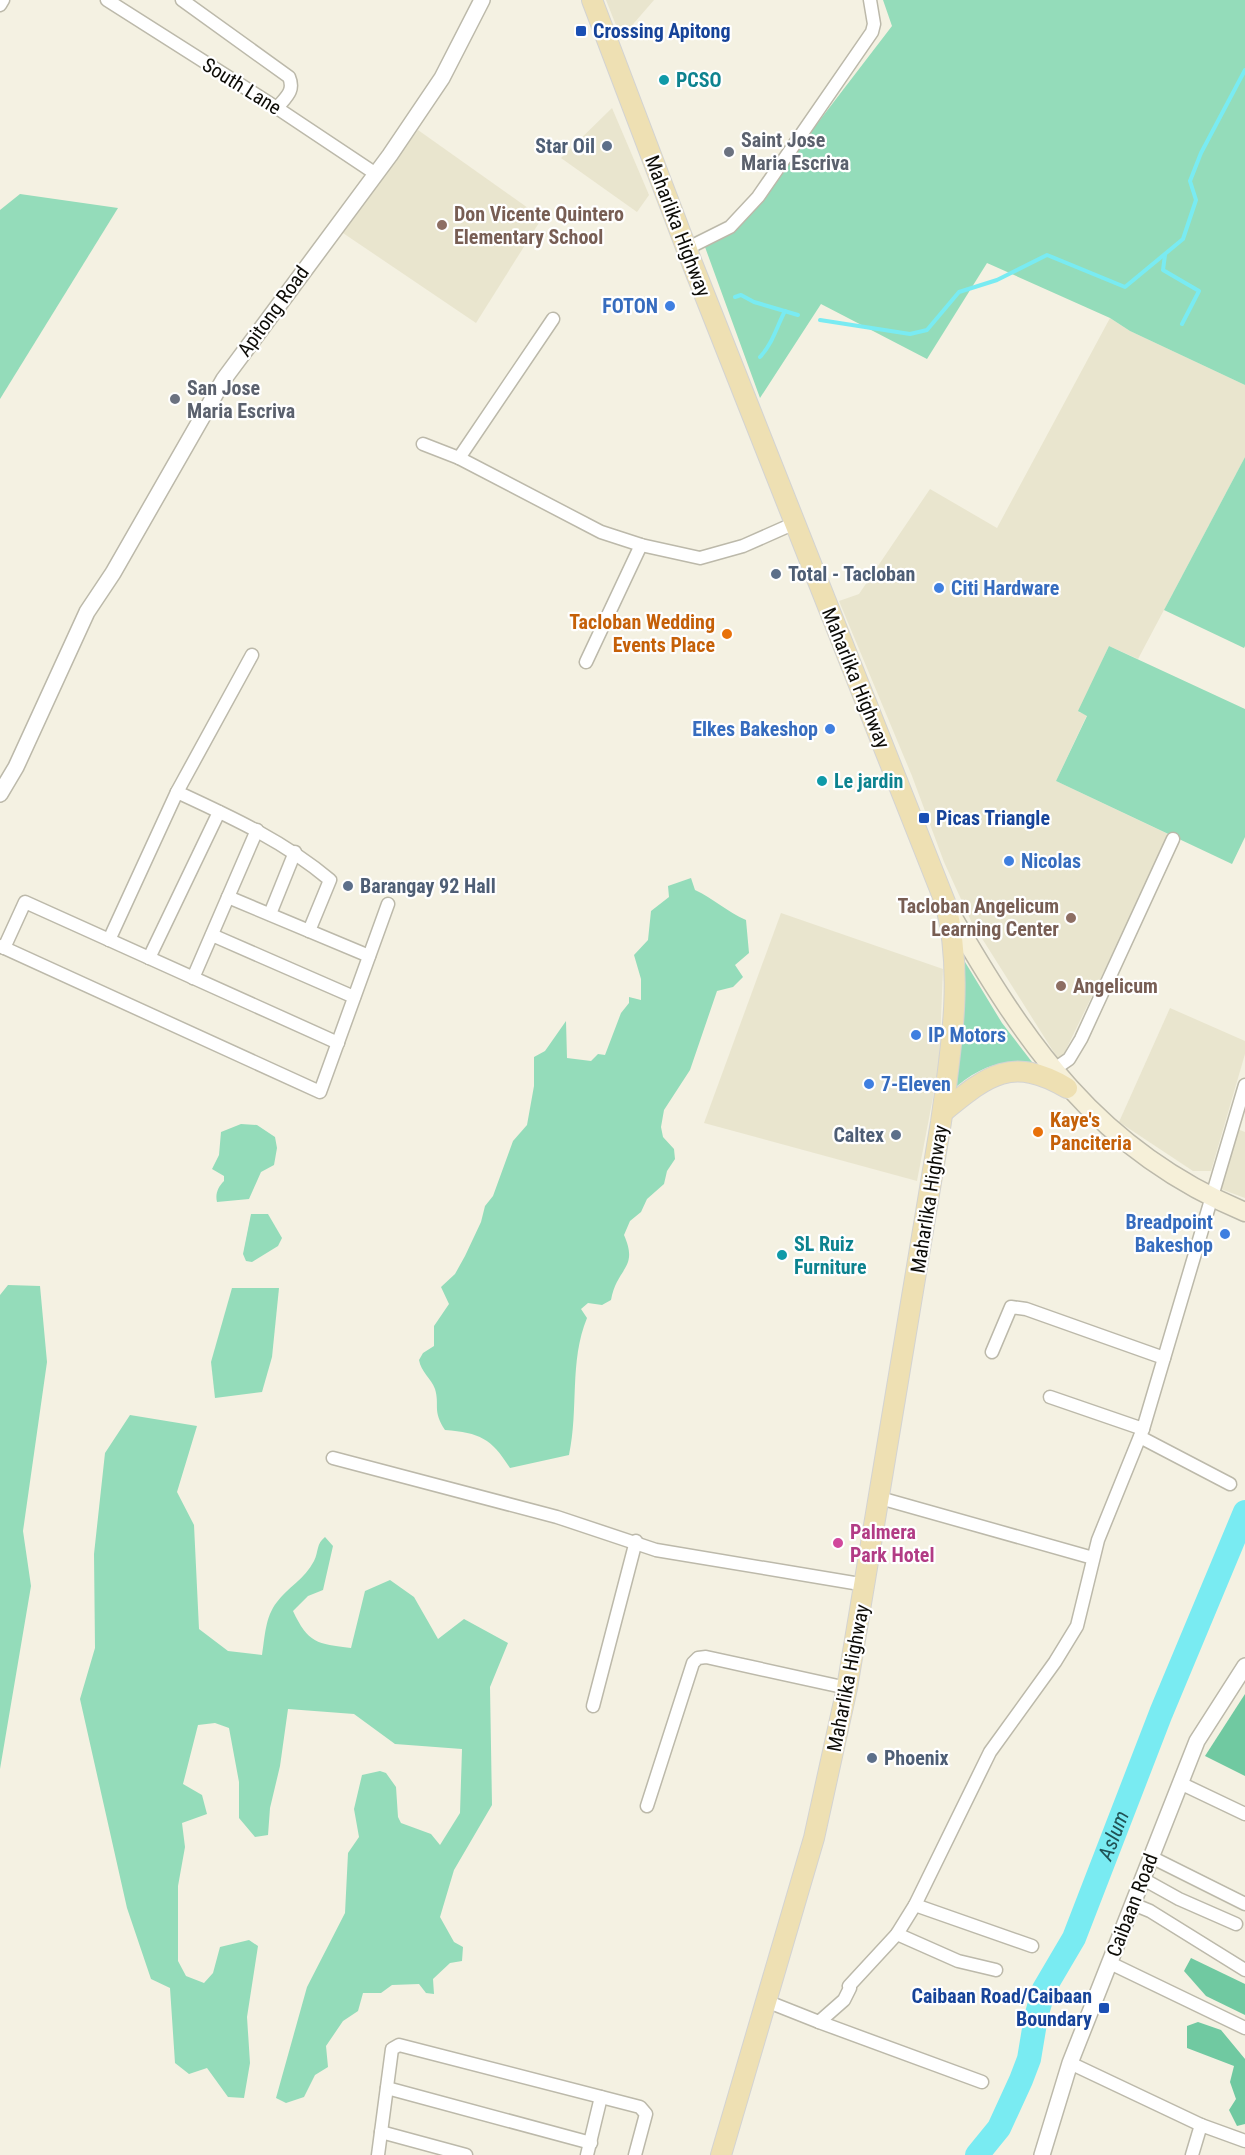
<svg xmlns="http://www.w3.org/2000/svg" width="1245" height="2155" viewBox="0 0 1245 2155" font-family="'Roboto Condensed',sans-serif">
  <rect width="100%" height="100%" fill="#f4f1e2"/>
  <!-- built -->
  <g fill="#e9e5ce">
    <path d="M606 0H654L621 38Z"/>
    <path d="M612 108 649 195 637 212 561 158Z"/>
    <path d="M418 130 542 218 476 323 340 231Z"/>
    <path d="M1110 318 1130 331 1245 385V457L1138 659 1109 646 1079 712 1087 715 1056 781 1170 835 1060 1062 971 921 944 862 912 776 839 601 859 594 930 489 997 528Z"/>
    <path d="M781 913 943 969 939 1066 917 1181 704 1123Z"/>
    <path d="M1170 1008 1245 1041V1054L1211 1171H1193L1119 1122Z"/>
    <path d="M1237 1129 1245 1132V1198L1218 1188Z"/>
  </g>
  <!-- green -->
  <g fill="#94dcba">
    <path d="M883 0H1245V385L1130 331 1110 318 987 263 927 359 821 304 760 398 705 247 737 228 892 26Z"/>
    <path d="M20 194 118 208 0 399V210Z"/>
    <path d="M1245 457V646L1244 648 1164 610Z"/>
    <path d="M1109 646 1245 709V837L1232 864 1056 781 1087 716 1078 711Z"/>
    <path d="M691 878 695 890C713 898 727 912 746 920L749 953 735 965 743 977 733 987 717 991 690 1070 664 1110 661 1127 663 1137 674 1149 675 1159 667 1171 664 1184 647 1199 641 1212 630 1221 624 1235C639 1269 617 1267 611 1300L602 1305 588 1303 581 1309 587 1318C569 1362 579 1408 569 1455L510 1468C491 1438 480 1433 445 1430 432 1410 440 1406 435 1389 431 1378 421 1372 419 1360L423 1353 434 1346V1326L449 1304 441 1287 455 1274 465 1256 481 1222 485 1206 493 1196 513 1141 527 1125 534 1086V1057L545 1051 566 1021 567 1058 591 1061 598 1054 605 1055 621 1013 629 1003V997L641 1000V979L634 955 648 940 651 911 669 897 668 886Z"/>
    <path d="M962 957 1002 1023 1032 1062C1002 1060 981 1066 957 1086Z"/>
    <path d="M241 1124 257 1125 275 1137 277 1148 274 1165 261 1172 249 1199 217 1202C215 1194 218 1187 224 1181V1176L212 1169 219 1155 221 1132Z"/>
    <path d="M251 1214H268L282 1238 278 1246 252 1262 246 1261 243 1254Z"/>
    <path d="M8 1285 40 1286 47 1362 23 1531 31 1586 0 1769V1295Z"/>
    <path d="M232 1288H279L272 1357 262 1392 215 1398 211 1362Z"/>
    <path d="M130 1415 197 1426 177 1492 194 1525 199 1629 228 1651 262 1655C265 1637 265 1617 277 1602 287 1588 305 1579 314 1561 319 1551 316 1544 325 1537L333 1546 323 1590 308 1596 293 1611C308 1643 317 1644 351 1648L365 1591 390 1580 414 1597 438 1639 464 1619 508 1643 490 1687 492 1805 454 1870 440 1917 454 1942 463 1947 462 1961 450 1963 433 1979 434 1994 426 1993 419 1984 392 1985 381 1993H363L358 2011 343 2021 326 2046 328 2067 315 2075 304 2097 286 2103 276 2098 307 1987 345 1913 348 1853 359 1837 354 1809 362 1775 380 1771 386 1773 396 1787 398 1817 401 1823 431 1834 440 1845 460 1813 462 1749 395 1744 354 1714 288 1709 280 1766 270 1808 268 1835 255 1837 239 1818V1782L229 1728 215 1723 198 1725 183 1784 202 1795 207 1814 182 1823 185 1847 178 1886V1961L186 1976 204 1983 213 1973 220 1947 249 1940 258 1946 247 2017 250 2063 244 2098 228 2097 207 2068 189 2074 175 2063 170 1988 151 1979 127 1908 80 1699 95 1648 94 1554 105 1453Z"/>
  </g>
  <!-- forest -->
  <g fill="#70c9a1">
    <path d="M1245 1694V1776L1205 1756Z"/>
    <path d="M1191 1958 1245 1984V2015L1206 1996 1184 1971Z"/>
    <path d="M1198 2022 1221 2030 1245 2059V2124L1237 2126 1229 2110 1236 2099 1230 2082 1234 2066 1187 2048V2026Z"/>
  </g>
  <g fill="none" stroke-linecap="round" stroke-linejoin="round">
    <!-- stream -->
    <g stroke="#79ebf2" stroke-width="4">
      <path d="M1165 255 1163 270 1199 291 1182 324"/>
      <path d="M735 297 741 295 754 302 798 315"/>
      <path d="M820 320 910 334 927 330 959 292 997 280 1047 255 1125 287 1183 239 1196 200 1190 181 1201 153 1245 70"/>
      <path d="M760 357C773 343 776 328 785 311"/>
    </g>
    <!-- river -->
    <path stroke="#79ebf2" stroke-width="24" id="s1" d="M977 2155 999 2128 1021 2080 1029 2059 1036 2017 1044 1989 1074 1938 1161 1713 1245 1512"/>
    <defs>
      <g id="minor">
        <path d="M107 0 277 108 376 174"/>
        <path d="M182 0 289 77C295 91 286 97 277 108"/>
        <path d="M0 5 3 0"/>
        <path d="M686 249 730 227 758 197 872 32 874 24 870 0"/>
        <path d="M423 444 459 458 601 532 641 545 700 558 743 546 795 523"/>
        <path d="M459 458 553 319"/>
        <path d="M586 662 641 545"/>
        <path d="M177 792C231 817 284 841 330 880L309 931"/>
        <path d="M228 897 369 956"/>
        <path d="M270 914 295 852"/>
        <path d="M212 935 354 997"/>
        <path d="M109 940 177 792 252 655"/>
        <path d="M0 946 320 1092 388 904"/>
        <path d="M4 948 25 902 338 1043"/>
        <path d="M149 958 219 812"/>
        <path d="M193 978 257 830"/>
        <path d="M1053 1070 1069 1059 1081 1039 1173 839"/>
        <path d="M992 1352 1011 1307 1026 1309 1164 1358"/>
        <path d="M1050 1397 1143 1429"/>
        <path d="M1140 1437 1230 1484"/>
        <path d="M333 1458 557 1517 656 1550 866 1585"/>
        <path d="M880 1498 1093 1558"/>
        <path d="M593 1706 636 1541"/>
        <path d="M1180 1783 1245 1814"/>
        <path d="M647 1806 693 1663 698 1658 706 1657 847 1688"/>
        <path d="M1151 1857 1245 1904"/>
        <path d="M1143 1879 1179 1899 1236 1924"/>
        <path d="M1133 1904 1150 1911 1245 1970"/>
        <path d="M915 1905 1032 1946"/>
        <path d="M897 1934 958 1961 996 1970"/>
        <path d="M1110 1963 1245 2028"/>
        <path d="M766 2001 819 2022 844 2000 850 1988 849 1986 897 1934 915 1905 990 1752 1055 1662 1077 1626 1098 1540 1143 1429 1245 1085"/>
        <path d="M819 2022 982 2082"/>
        <path d="M1070 2063 1201 2125 1245 2141"/>
        <path d="M387 2088 591 2143"/>
        <path d="M381 2132 466 2155"/>
        <path d="M378 2155 392 2049 399 2045 640 2107 646 2114 635 2155"/>
        <path d="M587 2155 601 2097"/>
        <path d="M1192 2155 1201 2125"/>
      </g>
      <g id="tertiary">
        <path d="M0 794 16 767 87 612 113 573 224 379 390 155 442 78 482 0"/>
        <path d="M1042 2155 1070 2063 1197 1741 1245 1666"/>
      </g>
      <path id="secondary" d="M948 909C1025 1043 1096 1150 1245 1212"/>
      <g id="primary">
        <path d="M592 0 692 263 945 902C964 972 951 1051 941 1122L847 1688 814 1838 721 2155"/>
        <path d="M943 1112C987 1076 1011 1055 1067 1088"/>
      </g>
    </defs>
    <!-- minor casing -->
    <use href="#minor" stroke="#bcb9aa" stroke-width="15"/>
    <!-- tertiary casing -->
    <use href="#tertiary" stroke="#bcb9aa" stroke-width="18"/>
    <!-- secondary casing -->
    <use href="#secondary" stroke="#bcb9aa" stroke-width="21"/>
    <!-- primary casing -->
    <use href="#primary" stroke="#d3d3d2" stroke-width="22"/>
    <!-- minor -->
    <use href="#minor" stroke="#fff" stroke-width="12"/>
    <!-- tertiary -->
    <use href="#tertiary" stroke="#fff" stroke-width="15"/>
    <!-- secondary -->
    <use href="#secondary" stroke="#f6f0d9" stroke-width="18"/>
    <!-- primary -->
    <use href="#primary" stroke="#eee0b3" stroke-width="20"/>
  </g>
  <!-- markers -->
  <g fill="#1a4fb4" stroke="#fff" stroke-width="2">
    <rect x="575" y="25" width="12" height="12" rx="3"/>
    <rect x="918" y="812" width="12" height="12" rx="3"/>
    <rect x="1098" y="2002" width="12" height="12" rx="3"/>
  </g>
  <g fill="#0f9aa8" stroke="#fff" stroke-width="2">
    <circle cx="664" cy="80" r="6"/>
    <circle cx="822" cy="781" r="6"/>
    <circle cx="782" cy="1255" r="6"/>
  </g>
  <g fill="#5c6f8a" stroke="#fff" stroke-width="2">
    <circle cx="607" cy="146" r="6"/>
    <circle cx="776" cy="574" r="6"/>
    <circle cx="348" cy="886" r="6"/>
    <circle cx="896" cy="1135" r="6"/>
    <circle cx="872" cy="1758" r="6"/>
  </g>
  <g fill="#6b7280" stroke="#fff" stroke-width="2">
    <circle cx="729" cy="152" r="6"/>
    <circle cx="175" cy="399" r="6"/>
  </g>
  <g fill="#8d6e63" stroke="#fff" stroke-width="2">
    <circle cx="442" cy="225" r="6"/>
    <circle cx="1071" cy="918" r="6"/>
    <circle cx="1061" cy="986" r="6"/>
  </g>
  <g fill="#3f7fe0" stroke="#fff" stroke-width="2">
    <circle cx="670" cy="306" r="6"/>
    <circle cx="939" cy="588" r="6"/>
    <circle cx="830" cy="729" r="6"/>
    <circle cx="1009" cy="861" r="6"/>
    <circle cx="916" cy="1035" r="6"/>
    <circle cx="869" cy="1084" r="6"/>
    <circle cx="1225" cy="1234" r="6"/>
  </g>
  <g fill="#e8710a" stroke="#fff" stroke-width="2">
    <circle cx="727" cy="634" r="6"/>
    <circle cx="1038" cy="1132" r="6"/>
  </g>
  <circle fill="#d1479c" stroke="#fff" stroke-width="2" cx="838" cy="1543" r="6"/>
  <g text-anchor="middle" stroke-width="4.5" stroke-linejoin="round" paint-order="stroke">
    <!-- transit labels -->
    <g font-size="20" font-weight="bold" fill="#164399" stroke="#fff" text-anchor="start">
      <text x="593" y="38">Crossing Apitong</text>
      <text x="936" y="825">Picas Triangle</text>
      <text x="1092" y="2003" text-anchor="end">Caibaan Road/Caibaan<tspan x="1092" dy="23">Boundary</tspan></text>
    </g>
    <!-- culture labels -->
    <g font-size="20" font-weight="bold" fill="#0d838f" stroke="#fff" text-anchor="start">
      <text x="676" y="87">PCSO</text>
      <text x="834" y="788">Le jardin</text>
      <text x="794" y="1251">SL Ruiz<tspan x="794" dy="23">Furniture</tspan></text>
    </g>
    <!-- street labels -->
    <g font-size="20" fill="#0d0c07" stroke="#fff">
      <text transform="translate(242 86) rotate(32)" y="7">South Lane</text>
      <text transform="translate(678 226) rotate(69)" y="7">Maharlika Highway</text>
      <text transform="translate(273 311) rotate(-54)" y="7">Apitong Road</text>
      <text transform="translate(856 678) rotate(68)" y="7">Maharlika Highway</text>
      <text transform="translate(929 1199) rotate(-81)" y="7">Maharlika Highway</text>
      <text transform="translate(848 1678) rotate(-79)" y="7">Maharlika Highway</text>
      <text transform="translate(1132 1905) rotate(-69)" y="7">Caibaan Road</text>
    </g>
    <!-- worship labels -->
    <g font-size="20" font-weight="bold" fill="#5b616d" stroke="#fff" text-anchor="start">
      <text x="741" y="147">Saint Jose<tspan x="741" dy="23">Maria Escriva</tspan></text>
      <text x="187" y="395">San Jose<tspan x="187" dy="23">Maria Escriva</tspan></text>
    </g>
    <!-- service labels -->
    <g font-size="20" font-weight="bold" fill="#4e5e75" stroke="#fff" text-anchor="start">
      <text x="595" y="153" text-anchor="end">Star Oil</text>
      <text x="788" y="581">Total - Tacloban</text>
      <text x="360" y="893">Barangay 92 Hall</text>
      <text x="884" y="1142" text-anchor="end">Caltex</text>
      <text x="884" y="1765">Phoenix</text>
    </g>
    <!-- education labels -->
    <g font-size="20" font-weight="bold" fill="#785e54" stroke="#fff" text-anchor="start">
      <text x="454" y="221">Don Vicente Quintero<tspan x="454" dy="23">Elementary School</tspan></text>
      <text x="1059" y="913" text-anchor="end">Tacloban Angelicum<tspan x="1059" dy="23">Learning Center</tspan></text>
      <text x="1073" y="993">Angelicum</text>
    </g>
    <!-- shop labels -->
    <g font-size="20" font-weight="bold" fill="#366cbe" stroke="#fff" text-anchor="start">
      <text x="658" y="313" text-anchor="end">FOTON</text>
      <text x="951" y="595">Citi Hardware</text>
      <text x="818" y="736" text-anchor="end">Elkes Bakeshop</text>
      <text x="1021" y="868">Nicolas</text>
      <text x="928" y="1042">IP Motors</text>
      <text x="881" y="1091">7-Eleven</text>
      <text x="1213" y="1229" text-anchor="end">Breadpoint<tspan x="1213" dy="23">Bakeshop</tspan></text>
    </g>
    <!-- food labels -->
    <g font-size="20" font-weight="bold" fill="#c56008" stroke="#fff" text-anchor="end">
      <text x="715" y="629">Tacloban Wedding<tspan x="715" dy="23">Events Place</tspan></text>
      <text x="1050" y="1127" text-anchor="start">Kaye's<tspan x="1050" dy="23">Panciteria</tspan></text>
    </g>
    <!-- hotel labels -->
    <g font-size="20" font-weight="bold" fill="#b23c85" stroke="#fff" text-anchor="start">
      <text x="850" y="1539">Palmera<tspan x="850" dy="23">Park Hotel</tspan></text>
    </g>
    <!-- water labels -->
    <g font-size="21" font-style="italic" fill="#215356" stroke="#fff">
      <text dy="7" stroke="none"><textPath href="#s1" startOffset="351">Aslum</textPath></text>
    </g>
  </g>
</svg>
